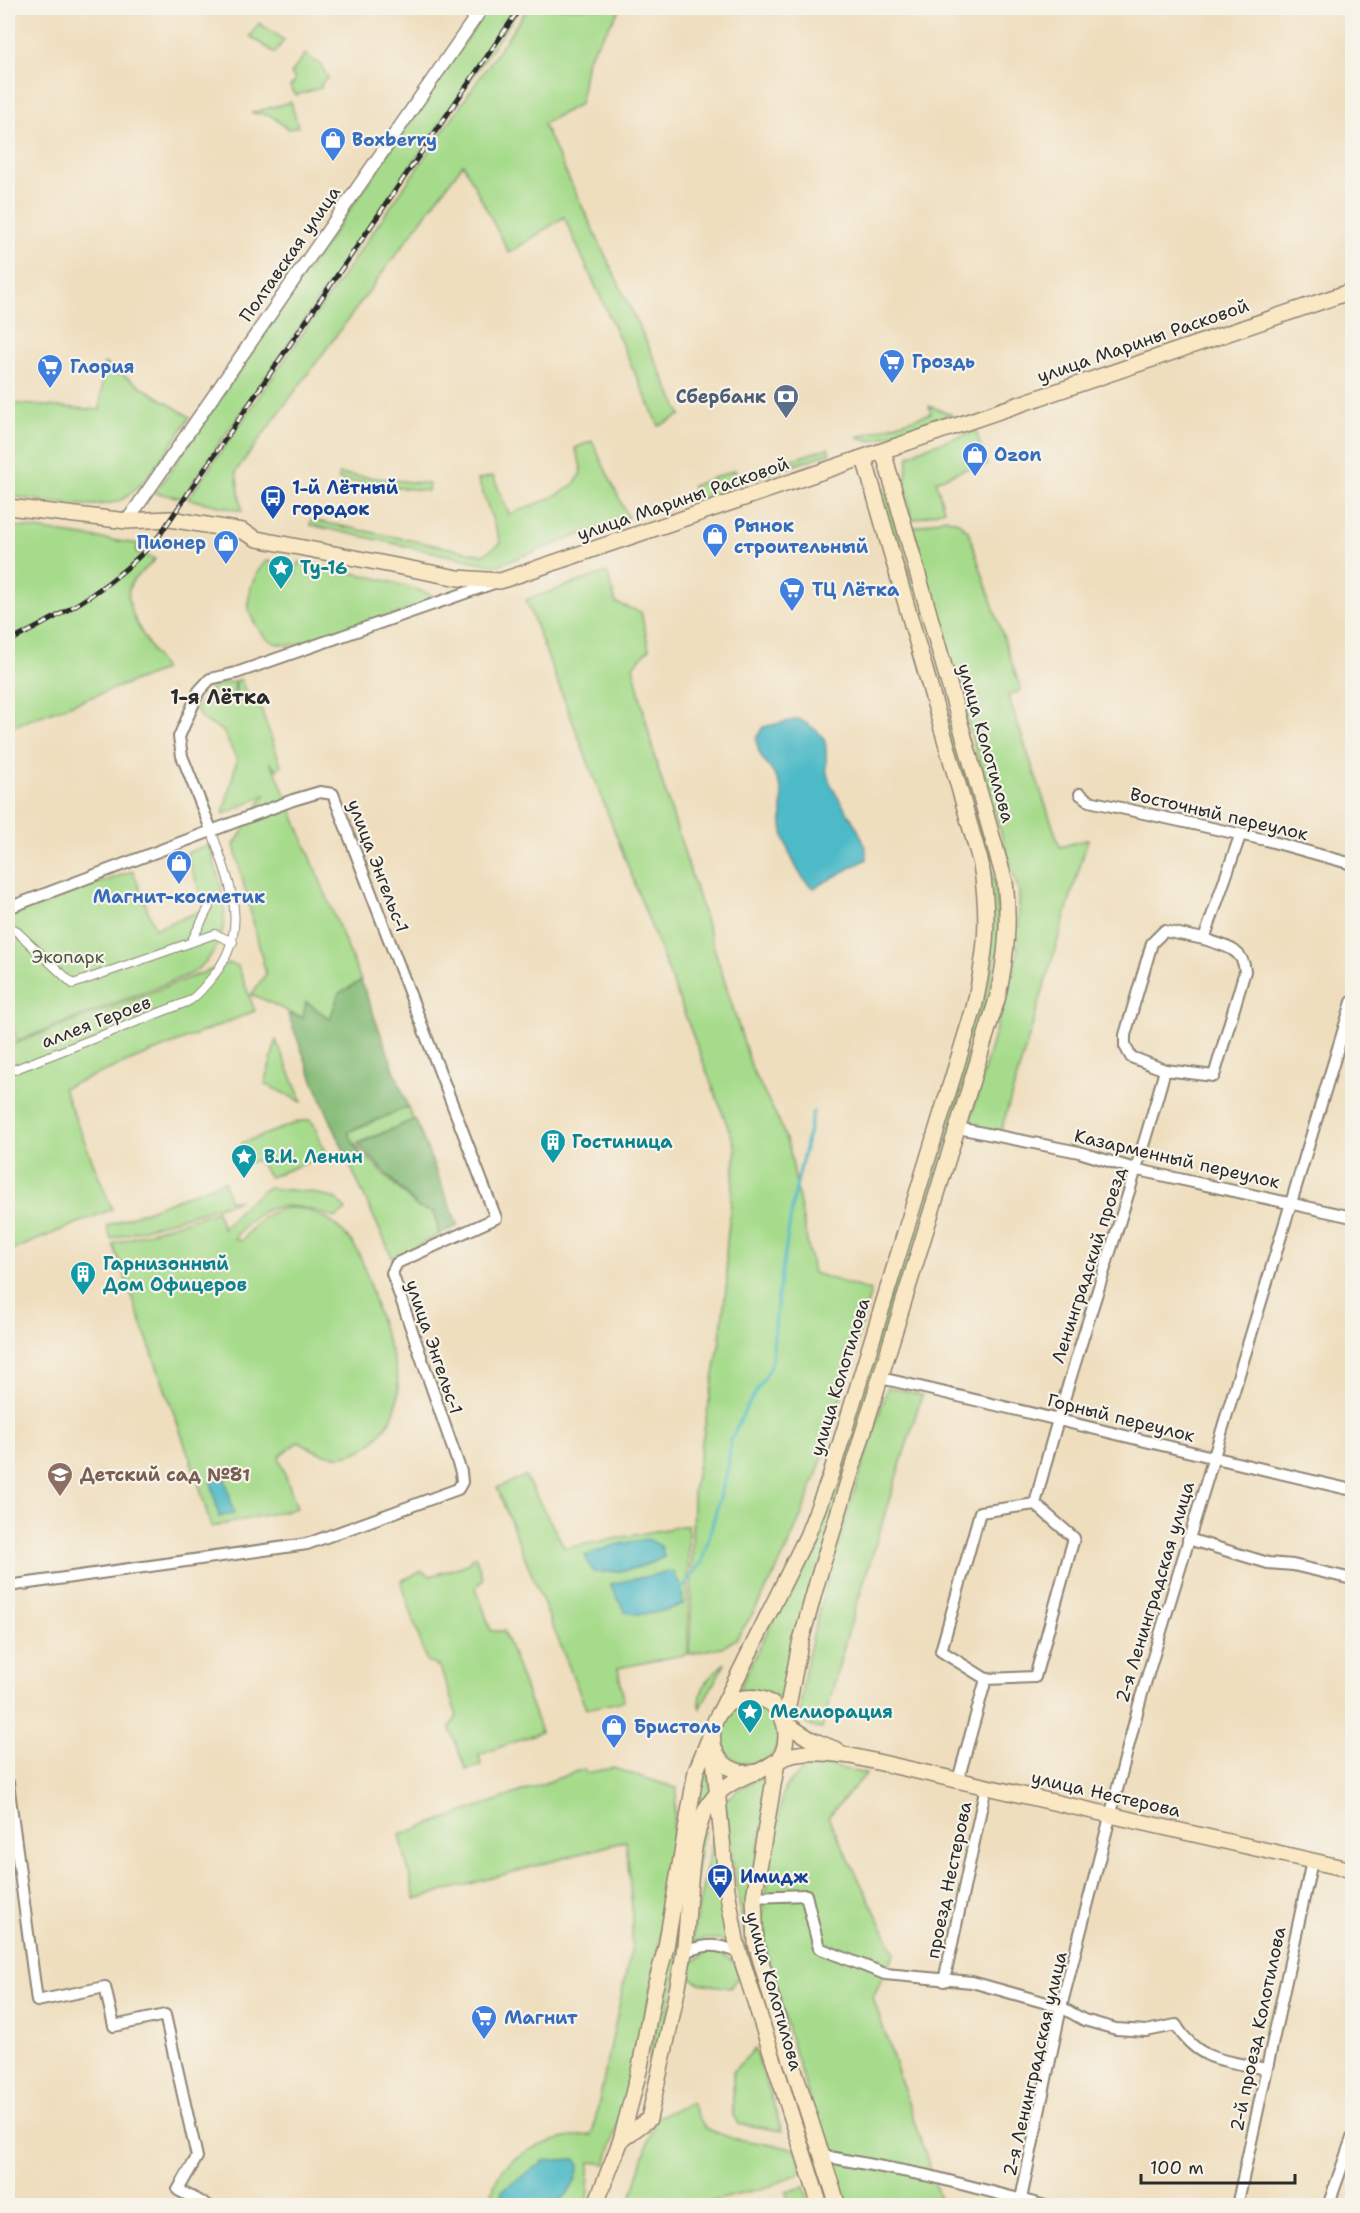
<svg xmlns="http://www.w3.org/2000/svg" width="1360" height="2213" viewBox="0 0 1360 2213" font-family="'Shantell Sans',sans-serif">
  <rect width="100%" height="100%" fill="#f7f3e8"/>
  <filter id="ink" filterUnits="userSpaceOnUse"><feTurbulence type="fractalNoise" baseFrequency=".0167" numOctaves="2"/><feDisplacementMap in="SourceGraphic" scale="12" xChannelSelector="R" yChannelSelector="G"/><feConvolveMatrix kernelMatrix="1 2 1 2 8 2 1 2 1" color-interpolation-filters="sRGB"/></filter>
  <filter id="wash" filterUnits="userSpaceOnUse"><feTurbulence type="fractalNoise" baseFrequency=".008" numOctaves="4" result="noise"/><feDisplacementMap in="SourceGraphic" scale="24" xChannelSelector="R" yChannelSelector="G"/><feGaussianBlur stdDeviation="1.35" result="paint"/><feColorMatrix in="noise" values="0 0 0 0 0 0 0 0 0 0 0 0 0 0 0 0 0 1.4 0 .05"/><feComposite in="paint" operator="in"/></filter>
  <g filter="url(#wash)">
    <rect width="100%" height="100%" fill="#efdebe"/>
    <!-- green -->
    <g fill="#a6db8b" stroke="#68835b" stroke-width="1.5">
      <path d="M488 8H520L182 498 155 493Z"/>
      <path d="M528 8H621L587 59 580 104 543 124 681 415 659 426 564 217 509 253 463 164 236 471 242 511 188 499Z"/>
      <path d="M259 23 284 40 275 53 250 36Z"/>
      <path d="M305 54 321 65 328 78 322 82 321 88 297 95 292 91 290 86 294 83V77L291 74Z"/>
      <path d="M291 102 298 127 288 129 270 115 251 113Z"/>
      <path d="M104 363 190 417C175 439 143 492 118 501 88 511 39 499 8 496V403L100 410Z"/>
      <path d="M929 406 951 414 872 441 858 437 931 413Z"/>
      <path d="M976 431 987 465 962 470 936 481 944 510 912 520 904 487 909 456 921 449Z"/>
      <path d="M592 441 628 517 496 566 310 525 311 520 483 555 501 543 478 480 493 476 509 514C527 507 579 492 581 471 582 464 577 455 575 448Z"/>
      <path d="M828 448 830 453 697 499 692 486 735 470 738 477Z"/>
      <path d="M339 474 429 484 428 491 339 480Z"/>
      <path d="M880 480 889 500 993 873 997 897 999 946 976 1041 967 1038 990 902 881 501Z"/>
      <path d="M945 518 958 522 968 531 1021 690 1008 696 1060 847 1088 839 1000 1134 968 1126 1018 952 1019 892 973 742 913 528Z"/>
      <path d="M8 525 138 544 136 553 155 559C148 569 138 573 132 582 117 603 153 650 164 670L8 728Z"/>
      <path d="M266 561 273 562 272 569 295 574 299 562C344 571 389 579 432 595L431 601C398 613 305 654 275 643 263 639 257 627 251 616 243 599 254 574 266 561Z"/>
      <path d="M607 572 616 603 641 612 649 649 633 666 655 759 752 1069 780 1123 790 1151 813 1273 871 1291C837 1411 808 1535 736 1639L725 1646 690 1654 693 1492 719 1346 727 1281 726 1253 736 1148 526 600Z"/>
      <path d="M240 679 249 698 261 709 281 765 277 770 269 762 276 772 361 981 339 994 330 1019 307 1002 303 1017C284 1013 271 1000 251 995L266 974 234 845 265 795 223 815 237 760 223 731 201 719 196 709 213 686 235 681 234 695 240 701 236 694V681Z"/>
      <path d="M209 845C224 893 241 940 191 974L17 1041 8 1015V915L133 871 155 929 206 909 186 853Z"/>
      <path d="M229 963 238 966 255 1011 63 1088 112 1209 8 1252V1046Z"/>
      <path d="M276 1040 302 1102 265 1084Z"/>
      <path d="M964 1054 972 1056 784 1700C768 1692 755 1687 737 1693L815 1534Z"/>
      <path d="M408 1107 413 1120 353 1145 348 1132Z"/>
      <path d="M310 1120 314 1125 326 1155 270 1177 257 1160 241 1165 238 1159 242 1143 301 1121Z"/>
      <path d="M355 1145 418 1208 434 1212 439 1235 393 1259 348 1161 355 1165 361 1158Z"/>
      <path d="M224 1181 229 1200H240L111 1239 107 1226Z"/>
      <path d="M267 1188 310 1192 336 1199 346 1210 335 1218C293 1200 262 1199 234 1239L241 1241C249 1232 256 1221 267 1215 300 1194 342 1223 358 1252 368 1272 372 1296 379 1317 387 1343 403 1375 397 1402 393 1425 367 1455 341 1456 326 1457 311 1449 298 1442L279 1457 297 1508 211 1527 198 1481 113 1244 217 1211 223 1229 242 1207Z"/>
      <path d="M888 1387 922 1395 845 1642 822 1729C815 1728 807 1727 803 1719 786 1689 873 1433 888 1387Z"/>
      <path d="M525 1476 565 1548 688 1525V1654L618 1668 624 1701 586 1709 497 1488Z"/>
      <path d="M475 1555 483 1579 476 1587 491 1631H504L541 1732 479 1755 481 1765 466 1770 450 1728 457 1716 440 1667 427 1662 401 1581 422 1571 431 1576 468 1564Z"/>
      <path d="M725 1663 700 1708C699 1687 709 1676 725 1663Z"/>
      <circle cx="750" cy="1734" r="30"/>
      <path d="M707 1758 711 1797 659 2059 654 2064 649 2060Z"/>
      <path d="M827 1765 866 1774 828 1817 895 1952 873 1997 942 2205H843L792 2044 767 1954 762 1918 782 1797 787 1785 803 1770Z"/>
      <path d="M613 1768 677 1788 673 1829 675 1858 648 2004 630 2084 606 2164 590 2162 587 2200 584 2205H551L561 2200 488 2205C491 2197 493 2187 497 2179 511 2149 562 2136 592 2135L632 1945V1908L626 1841 415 1899 400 1835 584 1769 586 1773Z"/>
      <path d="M773 1773 749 1898 792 2096 828 2205H823L746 1948 724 1801 743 1786Z"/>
      <path d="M714 1831 730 1944C715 1937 705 1938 691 1944Z"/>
      <path d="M708 1950C723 1954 734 1958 740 1974L730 1988 699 1983 688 1976 690 1965Z"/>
      <path d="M755 2049 782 2131 738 2124 733 2115V2071Z"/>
      <path d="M691 2103 705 2128 731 2138 795 2149 802 2172 771 2186 698 2205 629 2206 655 2118Z"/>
      <path d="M804 2187 810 2205H790L786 2192Z"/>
    </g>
    <!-- forest -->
    <g fill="#84bb77" stroke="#587351" stroke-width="1.5">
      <path d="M361 981 408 1107 348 1132 361 1157 355 1165 348 1160 313 1080 288 1014 303 1017 306 1002 330 1019 339 993Z"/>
      <path d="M415 1119 458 1226 439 1234 434 1212 419 1208 358 1144Z"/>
    </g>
    <!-- water -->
    <g fill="#4dbac7" stroke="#3c7279" stroke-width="1.5">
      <path d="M799 719C806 724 820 730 824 739 829 752 823 767 829 780 840 808 864 827 867 859L814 888C799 881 783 842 782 824 781 810 785 792 777 779 766 760 760 762 756 739L763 727Z"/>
      <path d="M225 1478 234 1513 219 1517 211 1481Z"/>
      <path d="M646 1539 661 1546 664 1557C642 1569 618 1573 593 1572L585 1556 615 1545Z"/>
      <path d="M673 1571 682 1589 683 1604C666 1611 643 1617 625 1612L610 1584Z"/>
      <path d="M576 2159 579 2165C573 2198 560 2206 527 2206 518 2206 507 2207 500 2204L502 2191 544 2161Z"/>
    </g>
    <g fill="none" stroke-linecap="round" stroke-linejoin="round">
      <!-- stream -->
      <path stroke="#4dbac7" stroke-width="3" d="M682 1589 702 1562 728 1468 731 1440 745 1410 771 1367 778 1295 794 1197 813 1112"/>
    </g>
  </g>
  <g filter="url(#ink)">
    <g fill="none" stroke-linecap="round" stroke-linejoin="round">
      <defs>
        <g id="pedestrian">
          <path d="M8 932 14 929 73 984 215 934 233 942"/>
          <path d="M191 942 209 907"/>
          <path d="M8 1072 187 1002C197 997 203 988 210 980 253 931 230 885 212 832"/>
        </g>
        <g id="minor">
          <path d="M1080 794 1089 801 1266 840 1352 864"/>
          <path d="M212 832 182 756 179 737 199 691 210 679 236 673 494 583"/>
          <path d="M8 908 293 800 320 792 333 794 496 1218 397 1263 392 1273 461 1472 462 1482 458 1489 307 1544 8 1586"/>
          <path d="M1165 1070 1131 1057 1125 1046V1035L1152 943 1164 931 1204 939"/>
          <path d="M958 1128 1079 1152 1138 1170 1352 1217"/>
          <path d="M881 1378C1039 1414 1195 1454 1352 1490"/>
          <path d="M1188 1539 1268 1563 1293 1565 1352 1579"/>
          <path d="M986 1679 941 1651 980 1512 1035 1504"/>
          <path d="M958 1780 986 1679 1035 1677 1074 1538 1035 1504C1072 1358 1125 1216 1165 1070L1214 1076 1245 971C1243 948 1224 946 1204 939L1240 836"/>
          <path d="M8 1783 37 2001 105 1987 114 2026 165 2015 197 2157 178 2190 209 2206"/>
          <path d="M754 1897 806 1895 819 1948 885 1974 972 1982 1061 2007 1084 2020 1116 2029 1146 2031 1176 2025C1199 2063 1226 2060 1266 2069"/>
          <path d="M684 1952C705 1944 718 1943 739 1953"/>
          <path d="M944 1981 986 1786"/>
          <path d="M824 2156 930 2176 1046 2206"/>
          <path d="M1021 2199 1061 2007 1141 1697 1352 1002"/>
          <path d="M1237 2206 1312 1861"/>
          <path d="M1328 2206 1352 2138"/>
        </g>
        <path id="tertiary" d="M127 521 482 8"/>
        <g id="secondary">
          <path d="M8 507 127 521 170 519 242 531 257 539 458 578 500 581 1352 291"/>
          <path d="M721 1710 807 1536 830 1477 974 1008C986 952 990 921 981 864L864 458"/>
          <path d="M785 1721 800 1644 818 1579 998 996C1006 957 1010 922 1005 882L883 451"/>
          <path d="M786 1724 810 1739 837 1750"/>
          <path d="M713 1748 727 1890 737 1945 820 2206"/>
          <path d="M779 1760C796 1733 781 1692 744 1698 704 1703 701 1764 741 1772 759 1776 765 1767 779 1760 800 1749 829 1753 851 1756L1352 1870"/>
          <path d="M777 1762 754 1897 756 1944 775 2010 838 2206"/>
          <path d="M621 2140 649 2119C661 2064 675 2008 684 1953 690 1912 687 1845 706 1809 716 1790 733 1781 752 1773"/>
          <path d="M595 2206 621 2140 640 2067 654 1991 666 1947 696 1771 711 1734"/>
        </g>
      </defs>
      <!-- pedestrian casing -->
      <use href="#pedestrian" stroke="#8d8474" stroke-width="10"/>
      <!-- minor casing -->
      <use href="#minor" stroke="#8d8474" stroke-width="14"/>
      <!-- tertiary casing -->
      <use href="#tertiary" stroke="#8d8474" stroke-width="15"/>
      <!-- secondary casing -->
      <use href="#secondary" stroke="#8d8474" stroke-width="18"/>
      <!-- pedestrian -->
      <use href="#pedestrian" stroke="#fff" stroke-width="8"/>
      <!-- minor -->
      <use href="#minor" stroke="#fff" stroke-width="10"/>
      <!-- tertiary -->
      <use href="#tertiary" stroke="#fff" stroke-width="12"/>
      <!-- secondary -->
      <use href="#secondary" stroke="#fae7c3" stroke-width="15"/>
      <defs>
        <path id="rail" d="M8 642C66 613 116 585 159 536L520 8"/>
      </defs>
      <!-- rail casing -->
      <use href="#rail" stroke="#2b2b2b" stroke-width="5"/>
      <!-- rail -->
      <use href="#rail" stroke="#f7f3e8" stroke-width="3" stroke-dasharray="9" stroke-linecap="butt"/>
    </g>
  </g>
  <!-- icons -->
  <defs>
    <symbol id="shop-pin" viewBox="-11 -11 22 30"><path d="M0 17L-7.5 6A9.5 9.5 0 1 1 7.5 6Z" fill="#3f7fe0" stroke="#f7f3e8"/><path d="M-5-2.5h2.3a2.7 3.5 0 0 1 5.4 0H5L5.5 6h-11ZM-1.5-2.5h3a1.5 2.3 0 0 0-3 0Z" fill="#fff"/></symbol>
    <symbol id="supermarket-pin" viewBox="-11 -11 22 30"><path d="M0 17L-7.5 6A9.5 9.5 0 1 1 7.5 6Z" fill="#3f7fe0" stroke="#f7f3e8"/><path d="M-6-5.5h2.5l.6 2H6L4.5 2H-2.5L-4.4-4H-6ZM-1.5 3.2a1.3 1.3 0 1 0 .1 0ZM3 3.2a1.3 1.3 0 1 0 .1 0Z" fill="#fff"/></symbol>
    <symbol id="bank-pin" viewBox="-11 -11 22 30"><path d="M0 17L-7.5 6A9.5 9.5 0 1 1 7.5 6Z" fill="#5c6f8a" stroke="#f7f3e8"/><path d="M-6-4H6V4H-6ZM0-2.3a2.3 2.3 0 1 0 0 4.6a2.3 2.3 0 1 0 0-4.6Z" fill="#fff"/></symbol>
    <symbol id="bus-pin" viewBox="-11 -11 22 30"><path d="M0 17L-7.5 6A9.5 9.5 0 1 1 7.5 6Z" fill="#1a4fb4" stroke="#f7f3e8"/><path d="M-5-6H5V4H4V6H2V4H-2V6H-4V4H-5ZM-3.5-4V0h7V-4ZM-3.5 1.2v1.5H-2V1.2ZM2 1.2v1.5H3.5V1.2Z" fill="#fff"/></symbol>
    <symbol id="sight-pin" viewBox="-11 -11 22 30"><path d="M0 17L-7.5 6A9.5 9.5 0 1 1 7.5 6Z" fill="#0f9aa8" stroke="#f7f3e8"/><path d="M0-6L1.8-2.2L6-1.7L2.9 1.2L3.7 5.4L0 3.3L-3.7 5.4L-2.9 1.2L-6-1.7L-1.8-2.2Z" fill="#fff"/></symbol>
    <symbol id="building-pin" viewBox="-11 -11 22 30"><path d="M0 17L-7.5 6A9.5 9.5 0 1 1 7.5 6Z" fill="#0f9aa8" stroke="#f7f3e8"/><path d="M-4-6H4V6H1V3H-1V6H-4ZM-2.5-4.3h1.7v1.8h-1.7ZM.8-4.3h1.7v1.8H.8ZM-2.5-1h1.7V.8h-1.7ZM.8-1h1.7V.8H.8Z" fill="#fff"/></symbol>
    <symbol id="school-pin" viewBox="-11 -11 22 30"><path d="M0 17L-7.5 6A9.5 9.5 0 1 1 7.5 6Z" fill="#8d6e63" stroke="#f7f3e8"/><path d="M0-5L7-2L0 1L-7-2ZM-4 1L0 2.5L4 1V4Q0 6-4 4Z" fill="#fff"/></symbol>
  </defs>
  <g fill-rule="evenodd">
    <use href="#shop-pin" x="318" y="125" width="30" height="40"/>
    <use href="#supermarket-pin" x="877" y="347" width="30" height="40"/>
    <use href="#supermarket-pin" x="35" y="352" width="30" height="40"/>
    <use href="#bank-pin" x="771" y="382" width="30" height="40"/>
    <use href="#shop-pin" x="960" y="440" width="30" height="40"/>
    <use href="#bus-pin" x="258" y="483" width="30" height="40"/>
    <use href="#shop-pin" x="700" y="521" width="30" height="40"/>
    <use href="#shop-pin" x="211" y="528" width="30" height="40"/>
    <use href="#sight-pin" x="266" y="553" width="30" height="40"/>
    <use href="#supermarket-pin" x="777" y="575" width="30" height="40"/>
    <use href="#shop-pin" x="164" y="848" width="30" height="40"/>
    <use href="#building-pin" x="538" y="1127" width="30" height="40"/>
    <use href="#sight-pin" x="229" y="1142" width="30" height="40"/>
    <use href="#building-pin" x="68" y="1259" width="30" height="40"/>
    <use href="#school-pin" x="45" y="1460" width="30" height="40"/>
    <use href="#sight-pin" x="735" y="1697" width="30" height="40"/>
    <use href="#shop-pin" x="599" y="1712" width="30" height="40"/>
    <use href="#bus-pin" x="705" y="1862" width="30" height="40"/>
    <use href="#supermarket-pin" x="469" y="2003" width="30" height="40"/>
  </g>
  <g text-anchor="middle" stroke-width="4.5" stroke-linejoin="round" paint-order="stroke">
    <!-- shop labels -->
    <g font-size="18" font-weight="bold" fill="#366cbe" stroke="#f7f3e8" text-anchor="start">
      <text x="352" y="146">Boxberry</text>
      <text x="912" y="368">Гроздь</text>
      <text x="70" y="373">Глория</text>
      <text x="994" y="461">Ozon</text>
      <text x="734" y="532">Рынок<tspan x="734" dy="21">строительный</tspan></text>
      <text x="206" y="549" text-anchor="end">Пионер</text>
      <text x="812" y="596">ТЦ Лётка</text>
      <text x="179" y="903" text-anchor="middle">Магнит-косметик</text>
      <text x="634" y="1733">Бристоль</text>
      <text x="504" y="2024">Магнит</text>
    </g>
    <!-- street labels -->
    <g font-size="18" fill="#2b2b2b" stroke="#f7f3e8">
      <text transform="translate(290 254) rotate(-55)" y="6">Полтавская улица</text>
      <text transform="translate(1143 341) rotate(-19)" y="6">улица Марины Расковой</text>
      <text transform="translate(683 499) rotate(-19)" y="6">улица Марины Расковой</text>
      <text transform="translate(986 743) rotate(74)" y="6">улица Колотилова</text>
      <text transform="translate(1219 814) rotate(13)" y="6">Восточный переулок</text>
      <text transform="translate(378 866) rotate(69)" y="6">улица Энгельс-1</text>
      <text transform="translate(96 1022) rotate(-21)" y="6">аллея Героев</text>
      <text transform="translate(1177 1159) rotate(13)" y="6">Казарменный переулок</text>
      <text transform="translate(1089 1265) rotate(-72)" y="6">Ленинградский проезд</text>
      <text transform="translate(434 1347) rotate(71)" y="6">улица Энгельс-1</text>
      <text transform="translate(840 1377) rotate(-73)" y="6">улица Колотилова</text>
      <text transform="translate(1121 1418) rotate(14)" y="6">Горный переулок</text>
      <text transform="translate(1155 1592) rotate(-73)" y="6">2-я Ленинградская улица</text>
      <text transform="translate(1106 1794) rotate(13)" y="6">улица Нестерова</text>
      <text transform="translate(949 1880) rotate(-78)" y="6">проезд Нестерова</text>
      <text transform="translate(774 1991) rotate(74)" y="6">улица Колотилова</text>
      <text transform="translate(1258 2029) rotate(-78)" y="6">2-й проезд Колотилова</text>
      <text transform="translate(1035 2064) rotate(-77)" y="6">2-я Ленинградская улица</text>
    </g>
    <!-- service labels -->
    <g font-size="18" font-weight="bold" fill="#4e5e75" stroke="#f7f3e8" text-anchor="end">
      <text x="766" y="403">Сбербанк</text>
    </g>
    <!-- transit labels -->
    <g font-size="18" font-weight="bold" fill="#164399" stroke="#f7f3e8" text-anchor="start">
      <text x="292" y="494">1-й Лётный<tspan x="292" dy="21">городок</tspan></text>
      <text x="740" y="1883">Имидж</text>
    </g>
    <!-- culture labels -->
    <g font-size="18" font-weight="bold" fill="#0d838f" stroke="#f7f3e8" text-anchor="start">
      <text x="300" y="574">Ту-16</text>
      <text x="572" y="1148">Гостиница</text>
      <text x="264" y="1163">В.И. Ленин</text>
      <text x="103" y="1270">Гарнизонный<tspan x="103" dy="21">Дом Офицеров</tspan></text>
      <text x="770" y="1718">Мелиорация</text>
    </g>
    <!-- park labels -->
    <g font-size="18" fill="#4a5743" stroke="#f7f3e8">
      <text x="68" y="963">Экопарк</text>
    </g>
    <!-- education labels -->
    <g font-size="18" font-weight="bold" fill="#785e54" stroke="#f7f3e8" text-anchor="start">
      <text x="80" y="1481">Детский сад №81</text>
    </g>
    <!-- neighbourhood labels -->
    <g font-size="20" font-weight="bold" fill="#2b2b2b" stroke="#f7f3e8">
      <text x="220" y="704">1-я Лётка</text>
    </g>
  </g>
  <!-- margin -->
  <rect width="1360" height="2213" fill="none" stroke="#f7f3e8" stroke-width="30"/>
  <!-- scale -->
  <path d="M1141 2174v9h154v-9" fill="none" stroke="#2b2b2b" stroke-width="3"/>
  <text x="1150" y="2174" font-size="18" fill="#2b2b2b" stroke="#f7f3e8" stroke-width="4.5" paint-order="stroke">100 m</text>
</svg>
